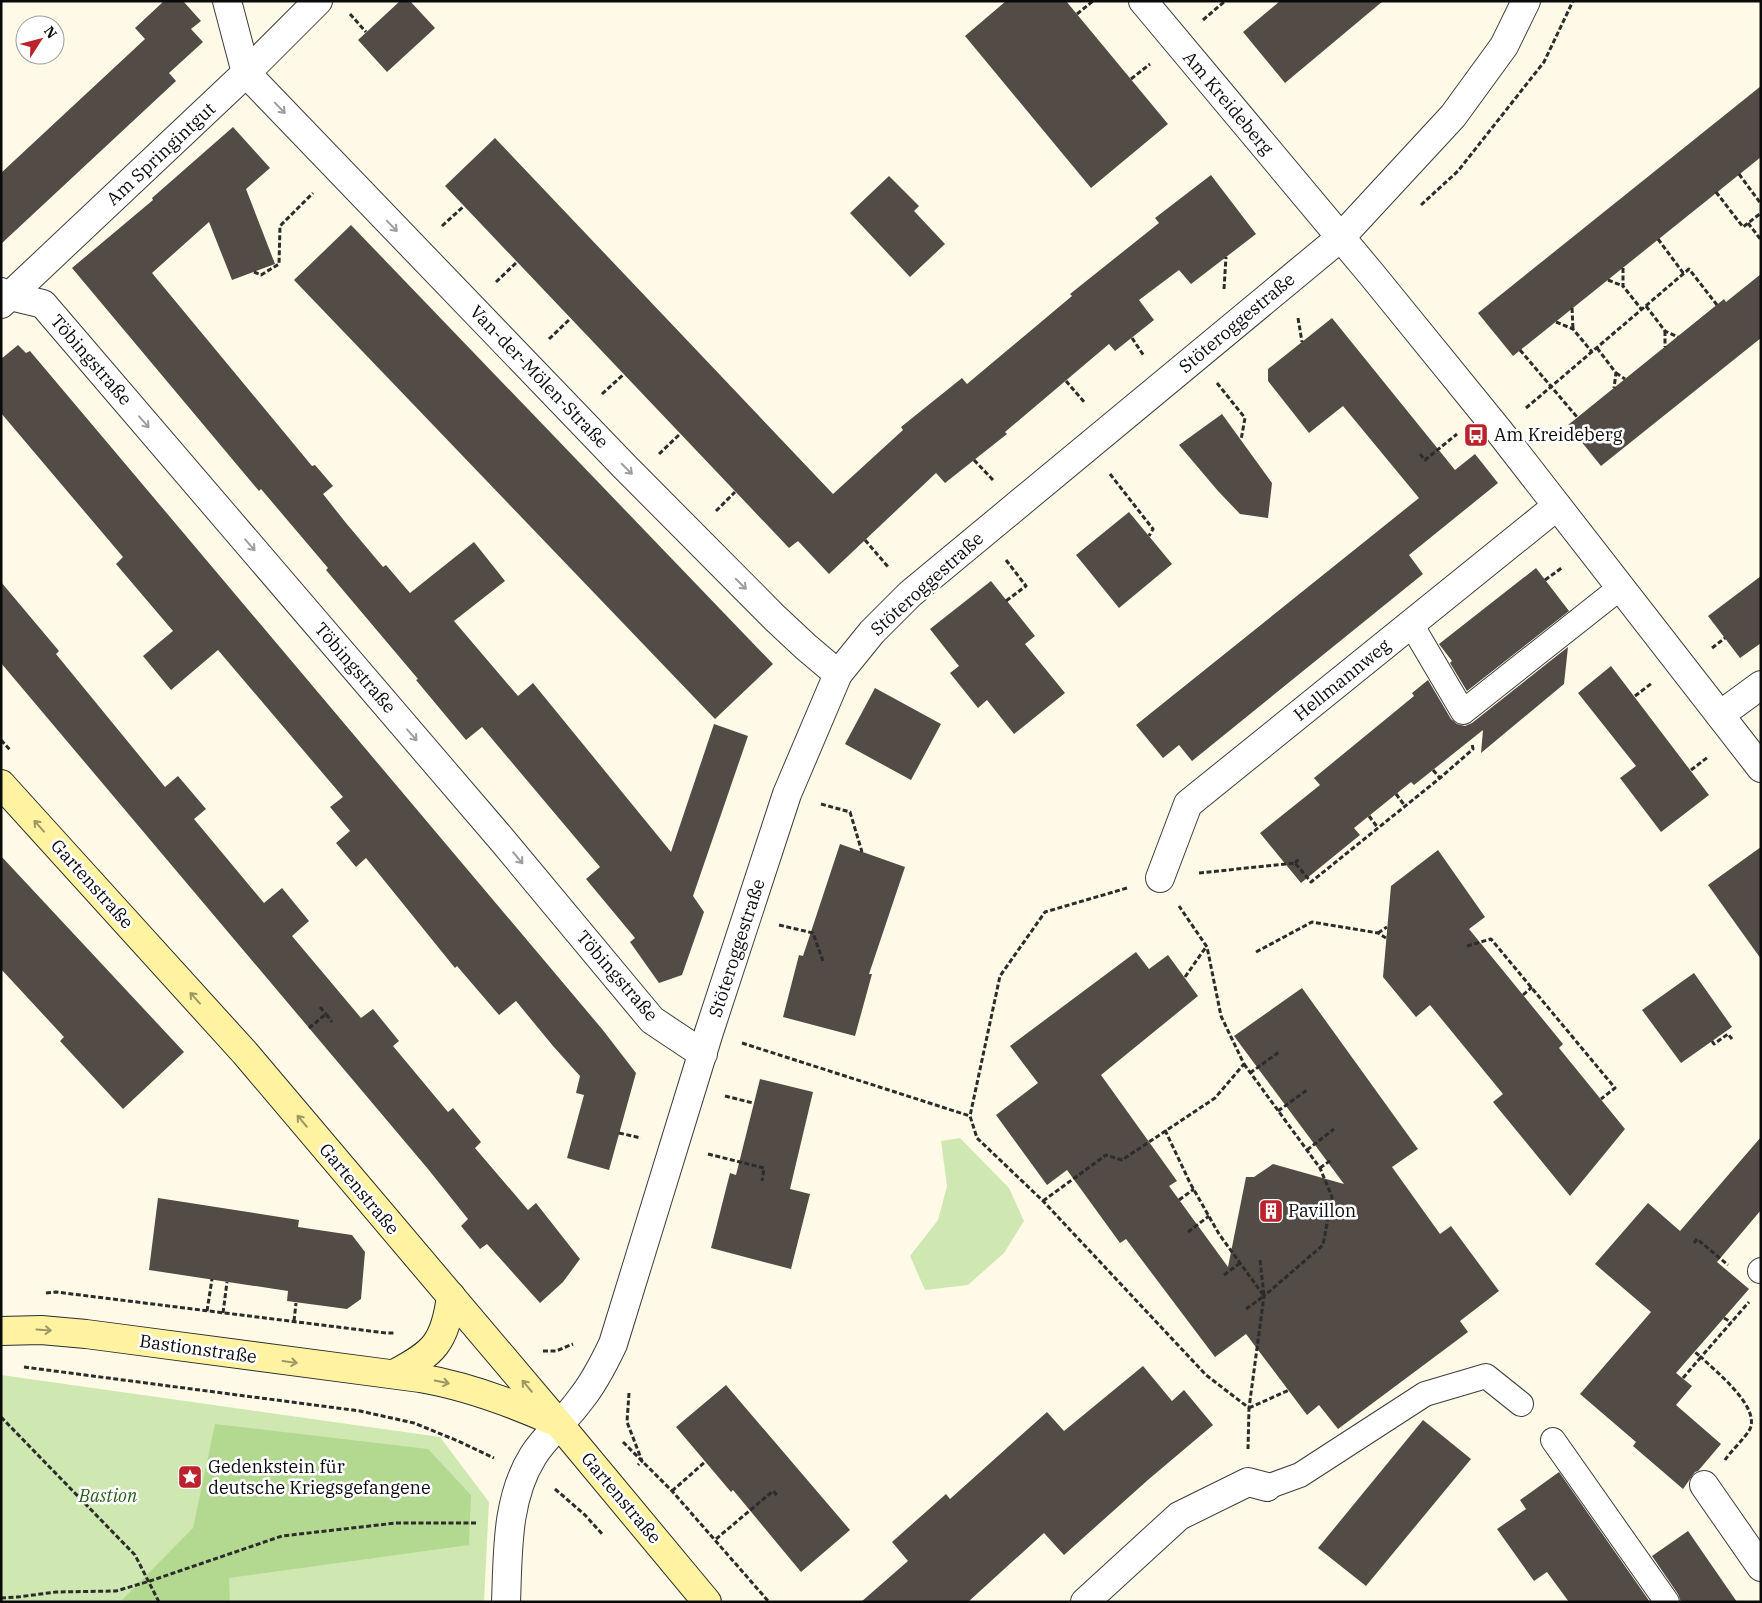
<svg xmlns="http://www.w3.org/2000/svg" width="1762" height="1603" viewBox="0 0 1762 1603" font-family="'IBM Plex Serif',serif">
  <rect width="100%" height="100%" fill="#fffae7"/>
  <!-- green -->
  <g fill="#cfe8b2">
    <path d="M960 1138 1009 1188 1024 1221 1004 1253 968 1285 925 1290 910 1256 938 1220 947 1186 941 1141Z"/>
    <path d="M1 1375 440 1437 489 1502 484 1602H1Z"/>
  </g>
  <!-- forest -->
  <path fill="#b3d991" d="M215 1424 428 1449 471 1495 469 1545 229 1578 230 1602H120L193 1528Z"/>
  <!-- building -->
  <g fill="#524b46">
    <path d="M164 1H183L201 21 191 29 203 42 169 73 176 81 1 244V173L145 39 135 28Z"/>
    <path d="M400 1H410L435 28 387 72 358 40Z"/>
    <path d="M1006 1H1066L1168 124 1091 188 965 36Z"/>
    <path d="M1280 1H1383L1285 83 1243 32Z"/>
    <path d="M1761 86V157L1513 356 1478 313Z"/>
    <path d="M233 127 270 168 246 189 275 264 232 280 209 222 152 273 312 466 315 465 333 486 323 494 346 523 383 567 386 565 410 593 474 542 505 581 454 621 518 696 533 683 671 852 714 724 748 736 693 896 704 912 682 975 659 983 630 942 635 938 586 879 600 867 482 727 466 740 416 680 418 679 326 570 328 568 261 489 259 491 72 268 153 200 152 198Z"/>
    <path d="M495 138 833 494 903 430 901 427 962 378 967 384 1072 296 1070 294 1159 223 1155 218 1211 175 1256 234 1191 284 1179 270 1139 300 1154 320 1115 351 1109 344 1005 432 1007 434 945 483 936 473 829 574 798 541 789 548 445 186Z"/>
    <path d="M889 176 919 206 914 211 945 244 910 277 850 213Z"/>
    <path d="M351 225 773 664 715 719 294 280Z"/>
    <path d="M1761 274V338L1601 466 1568 425 1724 299 1726 302Z"/>
    <path d="M1332 318 1455 470 1475 454 1498 483 1409 555 1423 574 1192 761 1179 745 1163 758 1136 725 1419 498 1343 406 1309 433 1268 381V369Z"/>
    <path d="M18 345 26 353 30 351 602 1029 636 1073 609 1170 567 1158 584 1095 576 1093 580 1076 553 1046 516 1001 499 1015 457 966 455 968 366 858 356 867 336 843 350 831 330 807 343 797 218 650 171 690 143 656 173 631 116 564 123 557 1 413V359Z"/>
    <path d="M1222 414 1272 483 1268 518 1240 514 1218 491 1179 445Z"/>
    <path d="M1129 512 1172 564 1119 608 1076 555Z"/>
    <path d="M1536 568 1569 611 1467 691 1450 663 1452 661 1439 644Z"/>
    <path d="M1761 576V643L1740 658 1708 616Z"/>
    <path d="M991 581 1035 636 1025 644 1065 693 1014 734 987 700 978 708 950 673 959 666 930 629Z"/>
    <path d="M1 582 59 651 56 654 165 787 178 776 206 809 194 819 264 903 282 888 309 921 292 936 361 1018 373 1009 399 1041 393 1046 448 1112 453 1108 481 1142 475 1148 528 1210 536 1203 580 1259 563 1282 540 1303 487 1244 480 1249 461 1226 468 1219 428 1169 1 663Z"/>
    <path d="M1568 647 1564 684 1481 753 1483 730 1414 785 1411 782 1354 828 1360 835 1301 883 1260 833 1320 785 1314 778 1414 696 1412 693 1428 680 1451 719 1457 724 1465 726 1472 723Z"/>
    <path d="M1611 666 1709 795 1661 832 1620 778 1636 766 1578 693Z"/>
    <path d="M875 688 941 724 911 780 845 744Z"/>
    <path d="M840 844 905 867 869 974H872L855 1036 783 1017 799 955 803 956Z"/>
    <path d="M1761 847V959L1708 885Z"/>
    <path d="M1438 850 1485 917 1469 929 1563 1044 1559 1048 1625 1129 1570 1196 1493 1102 1503 1094 1430 1005 1416 1017 1383 977 1391 886Z"/>
    <path d="M1 856 184 1052 123 1109 60 1041 64 1037 1 969Z"/>
    <path d="M1136 952 1149 969 1168 955 1198 996 1101 1075 1177 1181 1169 1186 1228 1267 1246 1177H1254L1273 1164 1344 1184 1234 1036 1302 988 1418 1149 1392 1167 1440 1234 1451 1226 1499 1291 1460 1321 1468 1332 1338 1429 1319 1405 1307 1415 1246 1334 1215 1357 1126 1239 1120 1243 1067 1170 1047 1185 996 1115 1038 1083 1010 1046Z"/>
    <path d="M1694 973 1732 1027 1681 1063 1642 1010Z"/>
    <path d="M760 1079 813 1092 790 1189 810 1194 791 1269 711 1248 730 1173 736 1175Z"/>
    <path d="M1761 1137V1210L1717 1262 1749 1289 1676 1373 1692 1386 1676 1405 1721 1444 1698 1471 1695 1472 1683 1489 1633 1446 1636 1442 1580 1394 1651 1312 1595 1264 1648 1203 1680 1231Z"/>
    <path d="M158 1198 299 1220 298 1227 352 1235 365 1252 361 1299 347 1309 287 1301 288 1291 149 1270Z"/>
    <path d="M1143 1366 1172 1401 1184 1390 1213 1425 1149 1479 1064 1555 1044 1533 968 1602H861L908 1561 892 1542 946 1494 950 1499 1047 1412 1064 1431Z"/>
    <path d="M726 1385 850 1530 801 1572 733 1490 731 1492 676 1427Z"/>
    <path d="M1423 1420 1471 1459 1366 1586 1318 1548Z"/>
    <path d="M1559 1472 1650 1602H1569L1547 1572 1534 1581 1497 1529 1526 1509 1520 1500Z"/>
    <path d="M1688 1531 1737 1602H1681L1678 1594 1652 1556Z"/>
  </g>
  <g fill="none" stroke-linecap="round" stroke-linejoin="round">
    <defs>
      <g id="service">
        <path d="M1411 624 1463 712 1621 587"/>
        <path d="M1760 1271 1761 1270"/>
        <path d="M1553 1440 1667 1602"/>
        <path d="M1267 1487 1300 1475 1425 1394 1486 1376 1521 1404"/>
      </g>
      <g id="minor">
        <path d="M227 1 246 73 624 466 775 618 806 647 838 674"/>
        <path d="M1143 1 1373 276 1499 431 1761 768"/>
        <path d="M1 292 10 296 43 304 503 841 652 1020 703 1054"/>
        <path d="M1 304 246 73 318 1"/>
        <path d="M1720 715 1761 685"/>
        <path d="M1160 878 1188 804 1557 506"/>
        <path d="M1704 1485 1761 1567"/>
        <path d="M506 1602C508 1553 506 1499 533 1456 546 1435 566 1420 580 1400 594 1383 604 1363 613 1344L709 1032 787 794 838 674 872 632 910 594 1341 237 1453 116 1504 46 1526 1"/>
        <path d="M1085 1602 1179 1516 1248 1482 1267 1487"/>
      </g>
      <g id="secondary">
        <path d="M1 784 245 1053 559 1424 707 1602"/>
        <path d="M1 1331 41 1330 86 1334 420 1378C467 1386 510 1402 553 1421"/>
        <path d="M394 1374C434 1353 445 1343 451 1296"/>
      </g>
    </defs>
    <!-- service casing -->
    <use href="#service" stroke="#3d3d3d" stroke-width="26"/>
    <!-- minor casing -->
    <use href="#minor" stroke="#3d3d3d" stroke-width="30"/>
    <!-- secondary casing -->
    <use href="#secondary" stroke="#2c2c2c" stroke-width="30"/>
    <!-- path -->
    <g stroke="#2c2c2c" stroke-width="3" stroke-dasharray="5 2.5" stroke-linecap="butt">
      <path d="M350 14 366 32"/>
      <path d="M1077 14 1093 1"/>
      <path d="M1203 20 1225 1"/>
      <path d="M1131 79 1150 64"/>
      <path d="M1739 174 1761 204"/>
      <path d="M1716 192 1743 227 1761 213"/>
      <path d="M1421 205 1458 171 1544 62 1573 1"/>
      <path d="M1748 223 1761 240"/>
      <path d="M442 226 464 206"/>
      <path d="M1658 239 1684 274"/>
      <path d="M1623 268V286L1642 310"/>
      <path d="M254 272 261 275 279 264 280 226 313 193"/>
      <path d="M1608 280 1623 286"/>
      <path d="M496 282 517 262"/>
      <path d="M1224 289 1226 257"/>
      <path d="M1646 306 1665 331 1678 337"/>
      <path d="M1572 308 1573 329"/>
      <path d="M1298 318 1302 342"/>
      <path d="M1556 322 1573 329 1592 352"/>
      <path d="M1665 331V347"/>
      <path d="M1132 338 1144 356"/>
      <path d="M549 339 570 319"/>
      <path d="M1597 348 1616 373 1614 388"/>
      <path d="M1520 350 1577 417"/>
      <path d="M1616 373 1625 379"/>
      <path d="M1066 381 1085 403"/>
      <path d="M1217 383 1245 418 1241 440"/>
      <path d="M602 394 624 374"/>
      <path d="M1526 408 1689 269 1717 305"/>
      <path d="M659 454 680 434"/>
      <path d="M1420 454 1425 460 1457 434"/>
      <path d="M974 460 994 481"/>
      <path d="M1110 474 1153 529 1149 536"/>
      <path d="M716 511 735 492"/>
      <path d="M865 540 889 568"/>
      <path d="M1006 560 1026 586 1006 601"/>
      <path d="M1545 580 1563 567"/>
      <path d="M1712 648 1725 638"/>
      <path d="M1635 696 1652 683"/>
      <path d="M1 740 11 751"/>
      <path d="M1433 770 1440 778"/>
      <path d="M1691 770 1708 757"/>
      <path d="M1396 794 1405 806"/>
      <path d="M821 804 850 812 862 852"/>
      <path d="M1369 816 1378 828"/>
      <path d="M1295 863 1299 859"/>
      <path d="M1199 873 1295 863 1311 882 1440 778 1473 749 1472 744"/>
      <path d="M1127 888 1045 912 1000 976 970 1116 977 1138 1043 1201 1206 1375 1249 1408 1248 1449"/>
      <path d="M779 925 813 933 823 961"/>
      <path d="M1378 933 1387 927"/>
      <path d="M1467 946 1491 939 1615 1088 1601 1099"/>
      <path d="M1256 952 1312 922 1378 933 1386 938"/>
      <path d="M1185 977 1206 947"/>
      <path d="M1523 995 1532 987"/>
      <path d="M320 1007 326 1014"/>
      <path d="M309 1028 326 1014 332 1022"/>
      <path d="M1712 1041 1714 1044 1728 1034 1732 1039"/>
      <path d="M742 1043 970 1116"/>
      <path d="M1244 1064 1320 1168 1332 1197 1323 1245 1264 1296 1249 1408"/>
      <path d="M1250 1073 1279 1052"/>
      <path d="M725 1096 753 1103"/>
      <path d="M1278 1111 1307 1090"/>
      <path d="M1165 1130 1190 1183 1219 1234 1264 1296 1260 1260"/>
      <path d="M619 1133 641 1138"/>
      <path d="M1307 1150 1334 1129"/>
      <path d="M708 1154 764 1168 762 1181"/>
      <path d="M1320 1168 1331 1160"/>
      <path d="M1179 1200 1194 1189"/>
      <path d="M1043 1201 1106 1155 1122 1160 1215 1098 1244 1064 1221 1016 1207 947 1179 906"/>
      <path d="M1188 1232 1209 1216"/>
      <path d="M1694 1243 1697 1239 1728 1265"/>
      <path d="M1224 1275 1240 1263"/>
      <path d="M46 1293 56 1292 386 1333H395"/>
      <path d="M1246 1309 1264 1296"/>
      <path d="M207 1311 212 1279"/>
      <path d="M223 1313 227 1282"/>
      <path d="M1724 1318 1731 1322"/>
      <path d="M294 1321 296 1303"/>
      <path d="M543 1351H556L573 1344"/>
      <path d="M24 1367 360 1411 414 1423 458 1441 494 1458"/>
      <path d="M1683 1378 1701 1357 1695 1352"/>
      <path d="M629 1393 627 1422 642 1461 638 1465"/>
      <path d="M1249 1408 1289 1390"/>
      <path d="M1 1417 135 1555 159 1602"/>
      <path d="M623 1442 672 1491 769 1602"/>
      <path d="M1725 1460C1731 1451 1745 1438 1750 1429 1760 1406 1716 1372 1701 1357L1749 1302"/>
      <path d="M555 1489 585 1515 603 1535"/>
      <path d="M672 1491 705 1462"/>
      <path d="M716 1539 773 1491 777 1495"/>
      <path d="M1 1598 18 1597 56 1592 116 1591 150 1581 282 1536 396 1523H477"/>
    </g>
    <!-- service -->
    <use href="#service" stroke="#fff" stroke-width="24"/>
    <!-- minor -->
    <use href="#minor" stroke="#fff" stroke-width="28"/>
    <!-- secondary -->
    <use href="#secondary" stroke="#fff3a2" stroke-width="28"/>
  </g>
  <!-- one-way arrows -->
  <defs><path id="oneway-shaft" d="M-6 0H5M1.5-3L5.5 0L1.5 3" fill="none" stroke-width="1.6" stroke-linecap="round" stroke-linejoin="round" transform="scale(1.25)"/></defs>
  <g stroke="#9d9d9d">
    <use href="#oneway-shaft" transform="translate(280 108) rotate(46)"/>
    <use href="#oneway-shaft" transform="translate(392 226) rotate(46)"/>
    <use href="#oneway-shaft" transform="translate(144 422) rotate(49)"/>
    <use href="#oneway-shaft" transform="translate(627 469) rotate(45)"/>
    <use href="#oneway-shaft" transform="translate(250 545) rotate(49)"/>
    <use href="#oneway-shaft" transform="translate(741 584) rotate(45)"/>
    <use href="#oneway-shaft" transform="translate(412 735) rotate(49)"/>
    <use href="#oneway-shaft" transform="translate(518 858) rotate(50)"/>
  </g>
  <g stroke="#9d9665">
    <use href="#oneway-shaft" transform="translate(39 826) rotate(-132)"/>
    <use href="#oneway-shaft" transform="translate(195 998) rotate(-132)"/>
    <use href="#oneway-shaft" transform="translate(302 1121) rotate(-130)"/>
    <use href="#oneway-shaft" transform="translate(44 1330) rotate(4)"/>
    <use href="#oneway-shaft" transform="translate(290 1362) rotate(8)"/>
    <use href="#oneway-shaft" transform="translate(442 1382) rotate(12)"/>
    <use href="#oneway-shaft" transform="translate(527 1386) rotate(-130)"/>
  </g>
  <!-- icons -->
  <defs>
    <symbol id="bus-square" viewBox="-11 -11 22 22"><rect x="-9" y="-9" width="18" height="18" rx="4" fill="#ba222c" stroke="#fff"/><path d="M-5-6H5V4H4V6H2V4H-2V6H-4V4H-5ZM-3.5-4V0h7V-4ZM-3.5 1.2v1.5H-2V1.2ZM2 1.2v1.5H3.5V1.2Z" fill="#fff"/></symbol>
    <symbol id="building-square" viewBox="-11 -11 22 22"><rect x="-9" y="-9" width="18" height="18" rx="4" fill="#ba222c" stroke="#fff"/><path d="M-4-6H4V6H1V3H-1V6H-4ZM-2.5-4.3h1.7v1.8h-1.7ZM.8-4.3h1.7v1.8H.8ZM-2.5-1h1.7V.8h-1.7ZM.8-1h1.7V.8H.8Z" fill="#fff"/></symbol>
    <symbol id="sight-square" viewBox="-11 -11 22 22"><rect x="-9" y="-9" width="18" height="18" rx="4" fill="#ba222c" stroke="#fff"/><path d="M0-6L1.8-2.2L6-1.7L2.9 1.2L3.7 5.4L0 3.3L-3.7 5.4L-2.9 1.2L-6-1.7L-1.8-2.2Z" fill="#fff"/></symbol>
  </defs>
  <g fill-rule="evenodd">
    <use href="#bus-square" x="1462" y="421" width="28" height="28"/>
    <use href="#building-square" x="1257" y="1197" width="28" height="28"/>
    <use href="#sight-square" x="176" y="1463" width="28" height="28"/>
  </g>
  <g text-anchor="middle" stroke-width="5" stroke-linejoin="round" paint-order="stroke">
    <!-- street labels -->
    <g font-size="18" fill="#0a0a0a" stroke="#fff">
      <text transform="translate(1228 103) rotate(50)" y="6">Am Kreideberg</text>
      <text transform="translate(161 154) rotate(-43)" y="6">Am Springintgut</text>
      <text transform="translate(1237 323) rotate(-40)" y="6">Stöteroggestraße</text>
      <text transform="translate(91 360) rotate(49)" y="6">Töbingstraße</text>
      <text transform="translate(539 377) rotate(46)" y="6">Van-der-Mölen-Straße</text>
      <text transform="translate(927 584) rotate(-42)" y="6">Stöteroggestraße</text>
      <text transform="translate(355 668) rotate(49)" y="6">Töbingstraße</text>
      <text transform="translate(1342 680) rotate(-39)" y="6">Hellmannweg</text>
      <text transform="translate(92 884) rotate(48)" y="6">Gartenstraße</text>
      <text transform="translate(737 948) rotate(-72)" y="6">Stöteroggestraße</text>
      <text transform="translate(617 976) rotate(49)" y="6">Töbingstraße</text>
      <text transform="translate(359 1189) rotate(50)" y="6">Gartenstraße</text>
      <text transform="translate(198 1349) rotate(8)" y="6">Bastionstraße</text>
      <text transform="translate(621 1498) rotate(50)" y="6">Gartenstraße</text>
    </g>
    <!-- poi labels -->
    <g font-size="18" fill="#0a0a0a" stroke="#fff" text-anchor="start">
      <text x="1494" y="441">Am Kreideberg</text>
      <text x="1288" y="1217">Pavillon</text>
      <text x="208" y="1473">Gedenkstein für<tspan x="208" dy="21">deutsche Kriegsgefangene</tspan></text>
    </g>
    <!-- park labels -->
    <g font-size="18" font-style="italic" fill="#2b611b" stroke="#fff">
      <text x="108" y="1502">Bastion</text>
    </g>
  </g>
  <!-- border -->
  <rect width="1762" height="1603" fill="none" stroke="#0a0a0a" stroke-width="5"/>
  <!-- north arrow -->
  <g transform="translate(40 40) rotate(54)"><circle r="24" fill="#ffffff" stroke="#9d9d9d"/>
  <path d="M0-4L9 19L0 12L-9 19Z" fill="#ba222c"/>
  <text y="-8" font-size="14" font-weight="bold" text-anchor="middle" fill="#0a0a0a">N</text>
  </g>
</svg>
